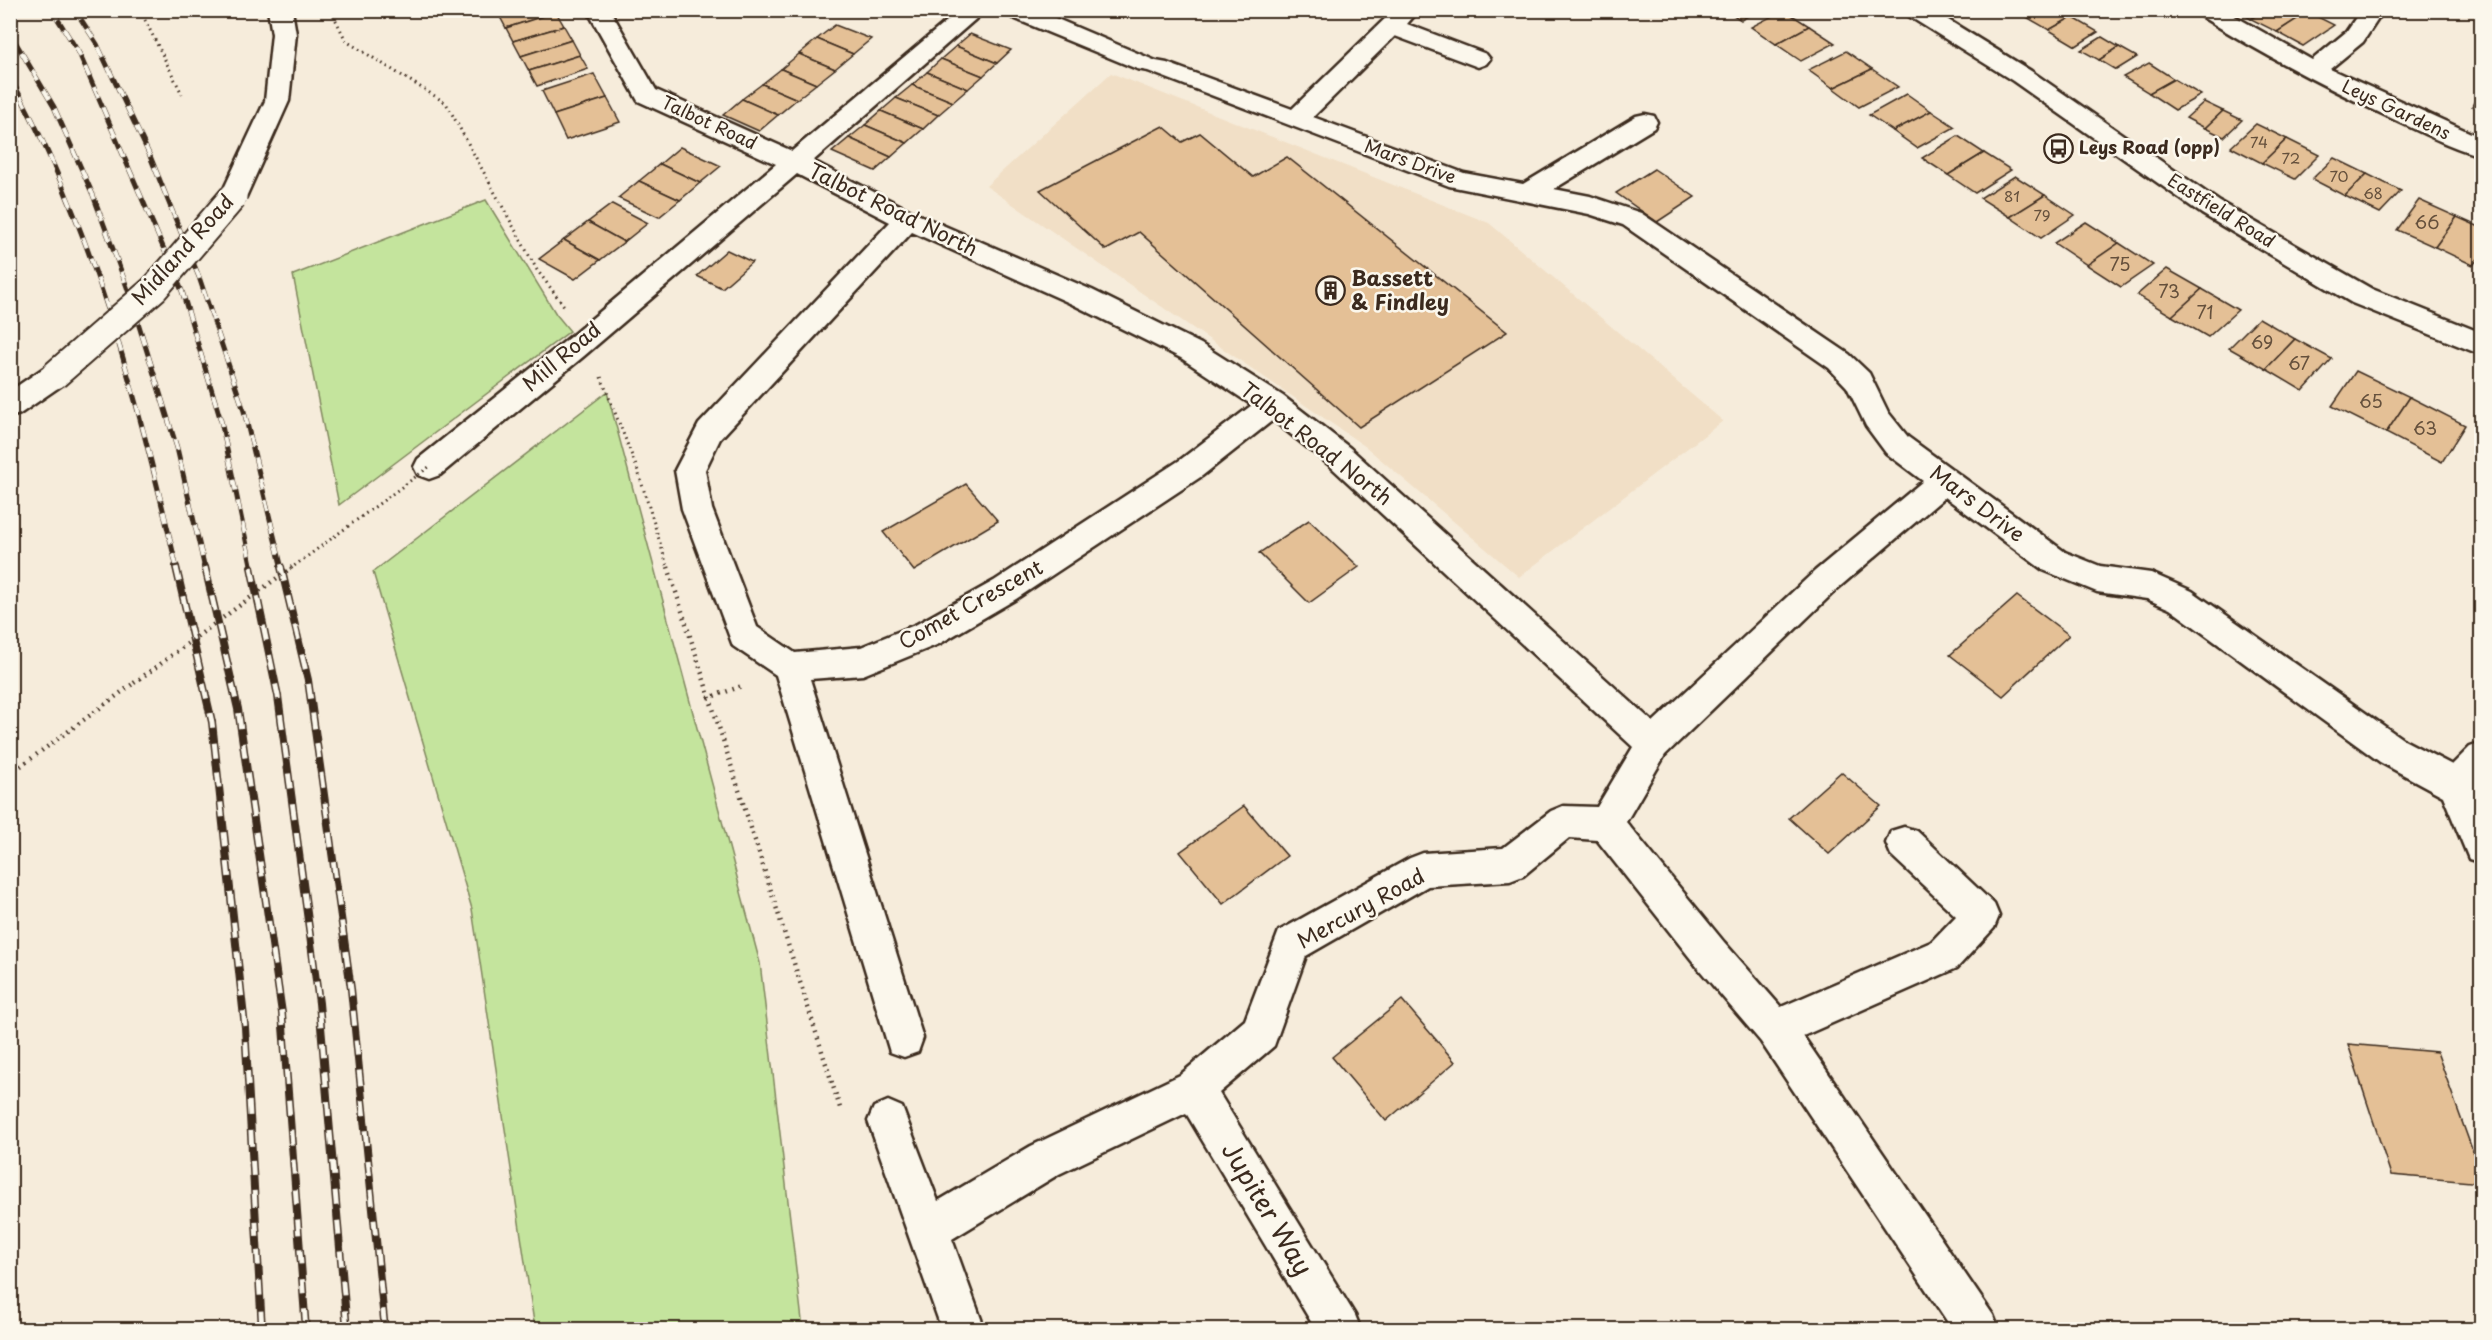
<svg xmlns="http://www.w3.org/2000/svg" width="2492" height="1340" viewBox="0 0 2492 1340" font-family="'Playpen Sans',sans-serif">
  <rect width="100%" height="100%" fill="#f6ecdb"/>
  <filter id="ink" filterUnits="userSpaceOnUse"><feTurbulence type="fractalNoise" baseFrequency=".0167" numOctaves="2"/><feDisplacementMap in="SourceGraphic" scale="12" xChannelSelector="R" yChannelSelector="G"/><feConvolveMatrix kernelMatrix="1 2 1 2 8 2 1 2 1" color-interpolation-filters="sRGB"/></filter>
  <g filter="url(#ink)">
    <!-- built -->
    <path fill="#f1dfc6" d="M1111 73 1489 223 1723 421 1519 577 1366 447 986 186Z"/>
    <!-- green -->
    <g fill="#c4e49d" stroke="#80875e" stroke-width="1.5">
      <path d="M486 200 556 314 570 331 339 505 293 275Z"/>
      <path d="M607 392 760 963 803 1329H535L472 909 373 572Z"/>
    </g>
    <!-- building -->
    <g fill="#e4c096" stroke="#3b2a1e" stroke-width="1.5">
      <path d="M512 10H555L556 12 506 28 499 15Z"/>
      <path d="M1726 10H1759L1741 20Z"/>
      <path d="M1784 10 1809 26 1776 44 1751 27Z"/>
      <path d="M2031 10H2061L2072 17 2049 30 2023 15Z"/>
      <path d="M2236 10H2264L2251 19Z"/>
      <path d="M2264 10H2306L2308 12 2277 32 2251 19Z"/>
      <path d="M556 12 564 26 513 41 506 28Z"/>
      <path d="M2308 12 2334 25 2303 46 2277 32Z"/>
      <path d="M2072 17 2098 32 2076 46 2049 30Z"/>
      <path d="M835 25 871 39 853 54 817 39Z"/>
      <path d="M564 26 572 40 521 56 513 41Z"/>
      <path d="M1809 26 1835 43 1801 61 1776 44Z"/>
      <path d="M970 34 1011 50 997 63 956 46Z"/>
      <path d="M2102 37 2119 47 2099 60 2081 50Z"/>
      <path d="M817 39 853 54 835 69 799 54Z"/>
      <path d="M572 40 580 55 529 71 521 56Z"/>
      <path d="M956 46 997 63 983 76 941 59Z"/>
      <path d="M2119 47 2137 57 2116 70 2099 60Z"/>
      <path d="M1846 51 1872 69 1833 88 1808 70Z"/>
      <path d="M799 54 835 69 816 84 781 69Z"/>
      <path d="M580 55 588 69 537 86 529 71Z"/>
      <path d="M941 59 983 76 968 89 927 72Z"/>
      <path d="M2149 63 2174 79 2149 93 2123 77Z"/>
      <path d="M781 69 816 84 797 99 762 84Z"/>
      <path d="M1872 69 1898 87 1859 107 1833 88Z"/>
      <path d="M927 72 968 89 953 102 912 85Z"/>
      <path d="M594 74 607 98 554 115 542 91Z"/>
      <path d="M2174 79 2201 95 2175 110 2149 93Z"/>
      <path d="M762 84 797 99 778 115 742 99Z"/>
      <path d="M912 85 953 102 938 115 896 98Z"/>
      <path d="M1907 94 1931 111 1893 131 1869 115Z"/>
      <path d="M2477 96 2482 97V110L2472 106Z"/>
      <path d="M607 98 620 122 566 140 554 115Z"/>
      <path d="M896 98 938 115 923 129 881 111Z"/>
      <path d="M742 99 778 115 759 131 723 115Z"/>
      <path d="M2204 102 2223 111 2205 128 2186 118Z"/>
      <path d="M881 111 923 129 907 143 865 125Z"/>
      <path d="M1931 111 1955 127 1917 148 1893 131Z"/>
      <path d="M2223 111 2242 120 2224 137 2205 128Z"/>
      <path d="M2256 124 2287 139 2262 163 2231 147Z"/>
      <path d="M865 125 907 143 891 157 849 138Z"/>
      <path d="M1163 126 1182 142 1200 133 1253 177 1287 157 1507 332 1359 427 1139 232 1106 250 1040 190Z"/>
      <path d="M1958 136 1984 153 1948 175 1922 158Z"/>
      <path d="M849 138 891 157 875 171 832 152Z"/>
      <path d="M2287 139 2319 155 2295 179 2262 163Z"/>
      <path d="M680 147 721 166 700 183 660 164Z"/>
      <path d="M1984 153 2011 170 1975 193 1948 175Z"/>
      <path d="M2334 158 2367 174 2345 196 2312 179Z"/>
      <path d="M660 164 700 183 680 200 639 181Z"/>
      <path d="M1654 169 1695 197 1657 222 1616 193Z"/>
      <path d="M2367 174 2401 191 2380 213 2345 196Z"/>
      <path d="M2015 176 2045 195 2010 217 1980 198Z"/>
      <path d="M639 181 680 200 659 217 618 198Z"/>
      <path d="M2045 195 2075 215 2041 238 2010 217Z"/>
      <path d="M2419 200 2457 217 2435 247 2397 230Z"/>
      <path d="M612 204 648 223 624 242 588 222Z"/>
      <path d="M2457 217 2482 228V254L2473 265 2435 247Z"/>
      <path d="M588 222 624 242 600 260 564 240Z"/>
      <path d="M2086 222 2119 243 2087 265 2054 243Z"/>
      <path d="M564 240 600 260 575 279 539 259Z"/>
      <path d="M2119 243 2153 265 2121 287 2087 265Z"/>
      <path d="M727 250 752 262 722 288 697 276Z"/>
      <path d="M2167 269 2202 289 2172 316 2137 295Z"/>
      <path d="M2202 289 2238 310 2208 337 2172 316Z"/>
      <path d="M2259 318 2295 339 2266 369 2229 348Z"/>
      <path d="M2295 339 2332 359 2303 391 2266 369Z"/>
      <path d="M2356 371 2410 397 2386 433 2332 406Z"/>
      <path d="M2410 397 2465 425 2442 462 2386 433Z"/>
      <path d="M966 484 998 521 914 571 883 532Z"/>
      <path d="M1309 520 1359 567 1309 603 1259 553Z"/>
      <path d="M2017 596 2069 635 2003 696 1950 655Z"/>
      <path d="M1841 772 1881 806 1829 854 1789 818Z"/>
      <path d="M1244 806 1287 856 1223 904 1180 852Z"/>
      <path d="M1402 1000 1455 1062 1386 1121 1332 1057Z"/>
      <path d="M2348 1044 2437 1052 2482 1177V1183L2391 1175Z"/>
    </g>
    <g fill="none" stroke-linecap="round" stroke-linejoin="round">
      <defs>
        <g id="minor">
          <path d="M587 10H610L656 90 792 151 960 10H986L813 161 917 214 1092 290 1201 344 1283 396 1350 448 1653 722 1815 571 1923 481 1886 453 1866 426 1847 387 1829 368 1623 225 1589 214 1449 186 1148 71 1137 69 1006 15 1003 10H1036L1156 61 1167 63 1292 109 1394 10H1419L1407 24 1486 54 1490 59 1486 64 1478 67 1470 64 1395 36 1313 117 1464 173 1523 184 1636 116 1645 114 1654 116 1657 122 1654 128 1554 189 1590 196 1641 213 1849 354 1869 373 1888 412 1908 437 2065 552 2100 566 2151 573 2192 591 2404 740 2452 765 2470 747 2482 743V782L2475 789 2482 804V863L2469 859 2443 796 2380 762 2170 609 2147 599 2097 592 2043 570 1945 497 1837 589 1665 755 1626 822 1724 942 1781 1007 1931 942 1956 916 1891 855 1886 843 1891 831 1904 827 1917 831 1994 904 1999 916 1994 928 1957 968 1803 1036 1993 1315 1999 1330H1953L1761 1042 1698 968 1597 840 1569 838 1523 876 1510 881 1428 886 1306 956 1274 1046 1219 1093 1355 1315 1361 1330H1316L1186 1113 1059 1174 952 1239 985 1330H942L868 1121 874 1107 888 1101 902 1107 938 1201 1031 1146 1180 1075 1245 1020 1279 931 1410 858 1423 853 1503 848 1551 811 1563 806 1597 807 1633 747 1328 464 1273 420 1202 476 1016 599 939 644 863 675 810 679 923 1038 918 1052 904 1057 890 1052 776 675 733 646 682 509 675 470 699 424 890 222 797 174 584 356 440 475 429 479 418 475 414 467 418 459 564 342 776 164 638 101ZM912 232 1072 304 1181 358 1252 405 1180 460 994 581 917 624 861 647 795 653 757 627 712 509 705 470 720 439Z"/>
          <path d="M2196 10H2224L2312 60 2346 32 2361 10H2384L2363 42 2330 69 2482 138V156C2451 148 2421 132 2393 119 2326 88 2262 54 2199 15Z"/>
        </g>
        <g id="major">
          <path d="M268 10H292L296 34 289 101 246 197 242 203 233 206 224 203 220 197 265 101 272 34Z"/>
          <path d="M1904 10H1932L2031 71 2220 202 2372 289 2482 333V355L2352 303 2202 214 2013 81 1907 15Z"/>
          <path d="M55 364 65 367 69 375 65 383 20 414 10 417V391L45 367Z"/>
        </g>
      </defs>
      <!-- minor casing -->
      <use href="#minor" stroke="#3b2a1e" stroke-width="5"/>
      <!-- major casing -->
      <use href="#major" stroke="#3b2a1e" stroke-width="5"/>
      <!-- path-far1 -->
      <g stroke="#3b2a1e" stroke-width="3" stroke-dasharray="1.5 4" stroke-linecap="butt">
        <path d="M140 10 182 94"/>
        <path d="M331 10 346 41 446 103 537 270 565 307"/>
        <path d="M601 377 638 471 668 569"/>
      </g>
      <!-- path -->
      <g stroke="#3b2a1e" stroke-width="4.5" stroke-dasharray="1.5 5" stroke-linecap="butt">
        <path d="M668 567 841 1111"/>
        <path d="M708 698 742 686"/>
        <path d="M10 774 134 683"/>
      </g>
      <!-- minor -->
      <use href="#minor" fill="#fbf7ec" fill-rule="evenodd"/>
      <!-- major -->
      <use href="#major" fill="#fbf7ec" fill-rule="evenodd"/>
      <defs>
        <g id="rail-far1">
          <path d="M52 10 79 53 182 291 221 421 252 569"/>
          <path d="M75 10 97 44 150 156 199 277 244 411 282 569"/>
          <path d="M10 33 54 107 93 195 127 287 177 448 205 569"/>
          <path d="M10 77C94 229 138 400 177 569"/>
        </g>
        <g id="rail">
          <path d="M176 567 212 722 245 1027 262 1330"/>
          <path d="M205 567 238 709 282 1013 306 1330"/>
          <path d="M251 567 278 696 319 1003 347 1330"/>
          <path d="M281 567 308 680 351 989 385 1330"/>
        </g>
      </defs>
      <!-- rail-far1 casing -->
      <use href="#rail-far1" stroke="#3b2a1e" stroke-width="5"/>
      <!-- rail casing -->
      <use href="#rail" stroke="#3b2a1e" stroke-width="8"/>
      <!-- rail-far1 -->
      <use href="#rail-far1" stroke="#fbf7ec" stroke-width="4" stroke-dasharray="11" stroke-linecap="butt"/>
      <!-- rail -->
      <use href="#rail" stroke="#fbf7ec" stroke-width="5" stroke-dasharray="15" stroke-linecap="butt"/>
      <defs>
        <path id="major-bridge" d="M55 375 155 288 233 197"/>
      </defs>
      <!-- major-bridge casing -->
      <use href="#major-bridge" stroke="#3b2a1e" stroke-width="31" stroke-linecap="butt"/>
      <!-- path-bridge-far1 -->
      <path stroke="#3b2a1e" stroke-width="3" stroke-dasharray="1.5 4" stroke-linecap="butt" d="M290 569 429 467"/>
      <!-- path-bridge -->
      <path stroke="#3b2a1e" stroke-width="4.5" stroke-dasharray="1.5 5" stroke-linecap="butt" d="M134 683 292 567"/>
      <!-- major-bridge -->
      <use href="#major-bridge" stroke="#fbf7ec" stroke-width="27"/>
    </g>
  </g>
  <!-- icons -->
  <defs>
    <symbol id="bus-ring" viewBox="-11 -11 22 22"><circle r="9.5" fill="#fbf7ec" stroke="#3b2a1e" stroke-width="1.5"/><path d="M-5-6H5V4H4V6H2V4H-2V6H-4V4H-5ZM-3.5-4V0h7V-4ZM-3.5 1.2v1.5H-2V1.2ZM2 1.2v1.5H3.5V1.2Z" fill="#3b2a1e"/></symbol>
    <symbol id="building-ring" viewBox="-11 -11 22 22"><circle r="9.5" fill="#fbf7ec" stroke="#3b2a1e" stroke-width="1.5"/><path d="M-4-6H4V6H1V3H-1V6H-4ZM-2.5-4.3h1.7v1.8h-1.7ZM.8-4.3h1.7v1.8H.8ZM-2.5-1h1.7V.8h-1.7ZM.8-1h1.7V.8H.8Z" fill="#3b2a1e"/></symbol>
  </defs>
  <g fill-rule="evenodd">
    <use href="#bus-ring" x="2042" y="132" width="33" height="33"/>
    <use href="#building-ring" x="1314" y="274" width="33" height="33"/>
  </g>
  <g text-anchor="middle" stroke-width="5" stroke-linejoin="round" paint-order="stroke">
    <!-- far-number labels -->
    <g font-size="15" fill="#65503c">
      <text x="2259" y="148">74</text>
      <text x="2291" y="164">72</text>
      <text x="2339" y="182">70</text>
      <text x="2373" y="199">68</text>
      <text x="2012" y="202">81</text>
      <text x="2042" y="221">79</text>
    </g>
    <!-- far-street labels -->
    <g font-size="18" fill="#3b2a1e" stroke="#fbf7ec">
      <text transform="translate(2396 110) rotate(25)" y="6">Leys Gardens</text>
      <text transform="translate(709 123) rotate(25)" y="6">Talbot Road</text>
      <text transform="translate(1410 162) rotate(20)" y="6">Mars Drive</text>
      <text transform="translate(2221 211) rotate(32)" y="6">Eastfield Road</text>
    </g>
    <!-- far-poi labels -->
    <g font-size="18" font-weight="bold" fill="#3b2a1e" stroke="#fbf7ec" text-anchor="start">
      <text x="2079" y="154">Leys Road (opp)</text>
    </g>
    <!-- number labels -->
    <g font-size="18" fill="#65503c">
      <text x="2427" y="229">66</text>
      <text x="2120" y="271">75</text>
      <text x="2169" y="298">73</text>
      <text x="2205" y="319">71</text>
      <text x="2262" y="349">69</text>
      <text x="2299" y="370">67</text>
      <text x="2371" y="408">65</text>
      <text x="2425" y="435">63</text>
    </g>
    <!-- street labels -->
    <g font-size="21" fill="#3b2a1e" stroke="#fbf7ec">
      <text transform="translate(893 210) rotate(26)" y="7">Talbot Road North</text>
      <text transform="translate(183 250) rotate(-48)" y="7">Midland Road</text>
      <text transform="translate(562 357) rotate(-40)" y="7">Mill Road</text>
      <text transform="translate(1316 444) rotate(38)" y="7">Talbot Road North</text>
      <text transform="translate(1977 504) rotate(37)" y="7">Mars Drive</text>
      <text transform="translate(971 605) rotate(-29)" y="7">Comet Crescent</text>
      <text transform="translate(1361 909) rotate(-29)" y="7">Mercury Road</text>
    </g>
    <!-- poi labels -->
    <g font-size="21" font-weight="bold" fill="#3b2a1e" stroke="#fbf7ec" text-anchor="start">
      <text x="1351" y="286">Bassett<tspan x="1351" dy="24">&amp; Findley</tspan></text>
    </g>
    <!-- near-street labels -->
    <g font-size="26" fill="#3b2a1e" stroke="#fbf7ec">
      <text transform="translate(1267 1209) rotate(59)" y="9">Jupiter Way</text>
    </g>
  </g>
  <!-- margin -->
  <rect width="2492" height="1340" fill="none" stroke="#fbf7ec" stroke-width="36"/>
  <rect x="18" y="18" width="2456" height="1304" fill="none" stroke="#3b2a1e" stroke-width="2" filter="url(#ink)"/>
</svg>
